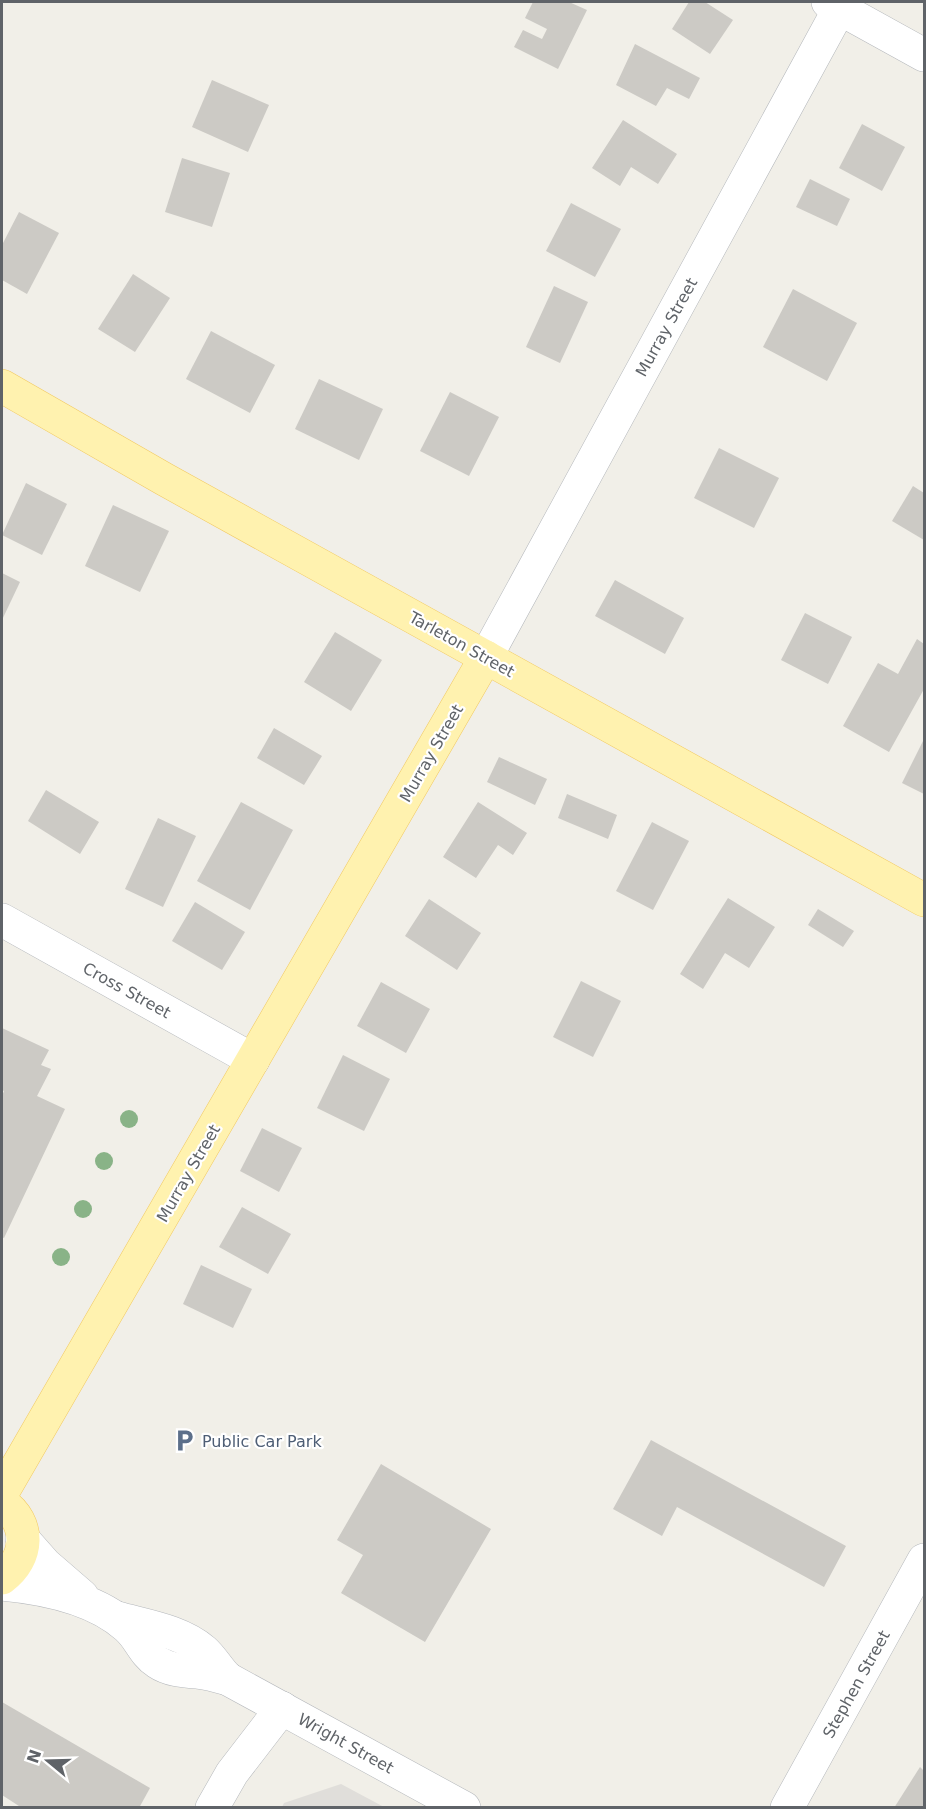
<svg xmlns="http://www.w3.org/2000/svg" width="926" height="1809" viewBox="0 0 926 1809" font-family="'DejaVu Sans',sans-serif">
  <rect width="100%" height="100%" fill="#f1efe8"/>
  <!-- industrial -->
  <path fill="#e0deda" d="M341 1784 384 1807H282L284 1803Z"/>
  <!-- building -->
  <g fill="#cccac5">
    <path d="M533 2H569L587 10 558 69 514 47 523 30 542 39 547 29 525 18Z"/>
    <path d="M689 2H705L733 20 710 54 672 29Z"/>
    <path d="M635 44 700 78 689 99 667 88 656 106 616 85Z"/>
    <path d="M212 80 269 105 248 152 192 127Z"/>
    <path d="M623 120 677 154 658 184 631 167 620 186 592 168Z"/>
    <path d="M862 124 905 147 882 191 839 168Z"/>
    <path d="M182 158 230 173 212 227 165 212Z"/>
    <path d="M810 179 850 199 837 226 796 207Z"/>
    <path d="M571 203 621 229 595 277 546 251Z"/>
    <path d="M19 212 59 233 27 294 2 280V245Z"/>
    <path d="M133 274 170 298 135 352 98 329Z"/>
    <path d="M554 286 588 302 560 363 526 347Z"/>
    <path d="M793 289 857 323 827 381 763 347Z"/>
    <path d="M211 331 275 365 250 413 186 379Z"/>
    <path d="M319 379 383 409 359 460 295 429Z"/>
    <path d="M450 392 499 417 469 476 420 451Z"/>
    <path d="M719 448 779 478 754 528 694 498Z"/>
    <path d="M26 483 67 504 42 555 2 535Z"/>
    <path d="M913 486 924 493V540L892 521Z"/>
    <path d="M113 505 169 531 140 592 85 566Z"/>
    <path d="M2 573 20 582 2 620Z"/>
    <path d="M615 580 684 618 665 654 595 616Z"/>
    <path d="M805 613 852 637 828 684 781 660Z"/>
    <path d="M335 632 382 660 351 711 304 682Z"/>
    <path d="M917 639 924 644V689L889 752 843 726 878 663 898 674Z"/>
    <path d="M274 728 322 756 304 785 257 758Z"/>
    <path d="M924 739V794L902 783Z"/>
    <path d="M499 757 547 779 535 805 487 782Z"/>
    <path d="M46 790 99 822 80 854 28 821Z"/>
    <path d="M567 794 617 815 608 839 558 818Z"/>
    <path d="M241 802 293 830 250 910 197 881Z"/>
    <path d="M478 802 527 833 513 855 498 845 476 878 443 857Z"/>
    <path d="M158 818 196 836 163 907 125 889Z"/>
    <path d="M652 822 689 841 653 910 616 891Z"/>
    <path d="M728 898 775 927 749 968 725 953 703 989 680 974Z"/>
    <path d="M429 899 481 933 457 970 405 936Z"/>
    <path d="M195 902 245 932 222 970 172 941Z"/>
    <path d="M818 909 854 931 843 947 808 925Z"/>
    <path d="M581 981 621 1001 593 1057 553 1037Z"/>
    <path d="M381 982 430 1009 406 1053 357 1026Z"/>
    <path d="M2 1028 49 1050 41 1065 51 1069 37 1096 65 1109 4 1238 2 1237V1096L4 1091 2 1090Z"/>
    <path d="M343 1055 390 1079 364 1131 317 1108Z"/>
    <path d="M262 1128 302 1148 279 1192 240 1171Z"/>
    <path d="M242 1207 291 1234 268 1274 219 1247Z"/>
    <path d="M201 1265 252 1289 233 1328 183 1304Z"/>
    <path d="M651 1440 846 1546 824 1587 677 1507 662 1536 613 1509Z"/>
    <path d="M381 1464 491 1529 425 1642 341 1593 363 1555 337 1540Z"/>
    <path d="M2 1702 150 1788 139 1808H22L2 1795Z"/>
    <path d="M920 1767 924 1771V1808H894Z"/>
  </g>
  <g fill="none" stroke-linecap="round" stroke-linejoin="round">
    <defs>
      <g id="minor">
        <path d="M828 2 924 55"/>
        <path d="M486 657 843 2"/>
        <path d="M2 920 253 1060"/>
        <path d="M22 1538 45 1564 82 1596"/>
        <path d="M2 1584C44 1588 95 1598 127 1627 139 1637 144 1654 157 1662 169 1670 182 1671 197 1672 207 1673 218 1676 228 1679L464 1808"/>
        <path d="M117 1618C146 1626 181 1631 204 1651 213 1659 219 1671 228 1679"/>
        <path d="M212 1808 232 1773 282 1708"/>
        <path d="M787 1808 924 1560"/>
      </g>
      <g id="major">
        <path d="M2 386 164 479 924 900"/>
        <path d="M2 1493 486 657"/>
        <path d="M2 1503C31 1523 29 1558 2 1578"/>
      </g>
    </defs>
    <!-- minor casing -->
    <use href="#minor" stroke="#b5b8bc" stroke-width="34"/>
    <!-- major casing -->
    <use href="#major" stroke="#f2c960" stroke-width="34"/>
    <!-- minor -->
    <use href="#minor" stroke="#fff" stroke-width="33"/>
    <!-- major -->
    <use href="#major" stroke="#fff2af" stroke-width="33"/>
  </g>
  <!-- trees -->
  <g fill="#89b387">
    <circle cx="129" cy="1119" r="9"/>
    <circle cx="104" cy="1161" r="9"/>
    <circle cx="83" cy="1209" r="9"/>
    <circle cx="61" cy="1257" r="9"/>
  </g>
  <!-- icons -->
  <defs>
    <symbol id="parking-bare" viewBox="-9 -9 18 18"><path d="M-3.5-5.5H1a3.5 3.5 0 0 1 0 7H-1V5.5H-3.5ZM-1-3.4V-.6H.8a1.4 1.4 0 0 0 0-2.8Z" fill="#5c6f8a" stroke="#fff" stroke-width="2.5" paint-order="stroke"/></symbol>
  </defs>
  <g fill-rule="evenodd">
    <use href="#parking-bare" x="168" y="1424" width="33" height="33"/>
  </g>
  <g text-anchor="middle" stroke-width="4.5" stroke-linejoin="round" paint-order="stroke">
    <!-- street labels -->
    <g font-size="16" fill="#5f6368" stroke="#fff">
      <text transform="translate(666 327) rotate(-61)" y="6">Murray Street</text>
      <text transform="translate(462 644) rotate(29)" y="6">Tarleton Street</text>
      <text transform="translate(431 753) rotate(-60)" y="6">Murray Street</text>
      <text transform="translate(127 990) rotate(29)" y="6">Cross Street</text>
      <text transform="translate(188 1173) rotate(-60)" y="6">Murray Street</text>
      <text transform="translate(856 1684) rotate(-61)" y="6">Stephen Street</text>
      <text transform="translate(346 1743) rotate(29)" y="6">Wright Street</text>
    </g>
    <!-- service labels -->
    <g font-size="16" fill="#4e5e75" stroke="#fff" text-anchor="start">
      <text x="202" y="1447">Public Car Park</text>
    </g>
  </g>
  <!-- border -->
  <rect width="926" height="1809" fill="none" stroke="#5f6368" stroke-width="6"/>
  <!-- north arrow -->
  <g transform="translate(48 1761) rotate(289)" stroke="#ffffff" stroke-width="4.5" paint-order="stroke">
  <path d="M0-4.5L10 22L0 15L-10 22Z" fill="#5f6368"/>
  <text y="-9" font-size="16" font-weight="bold" text-anchor="middle" fill="#5f6368">N</text>
  </g>
</svg>
